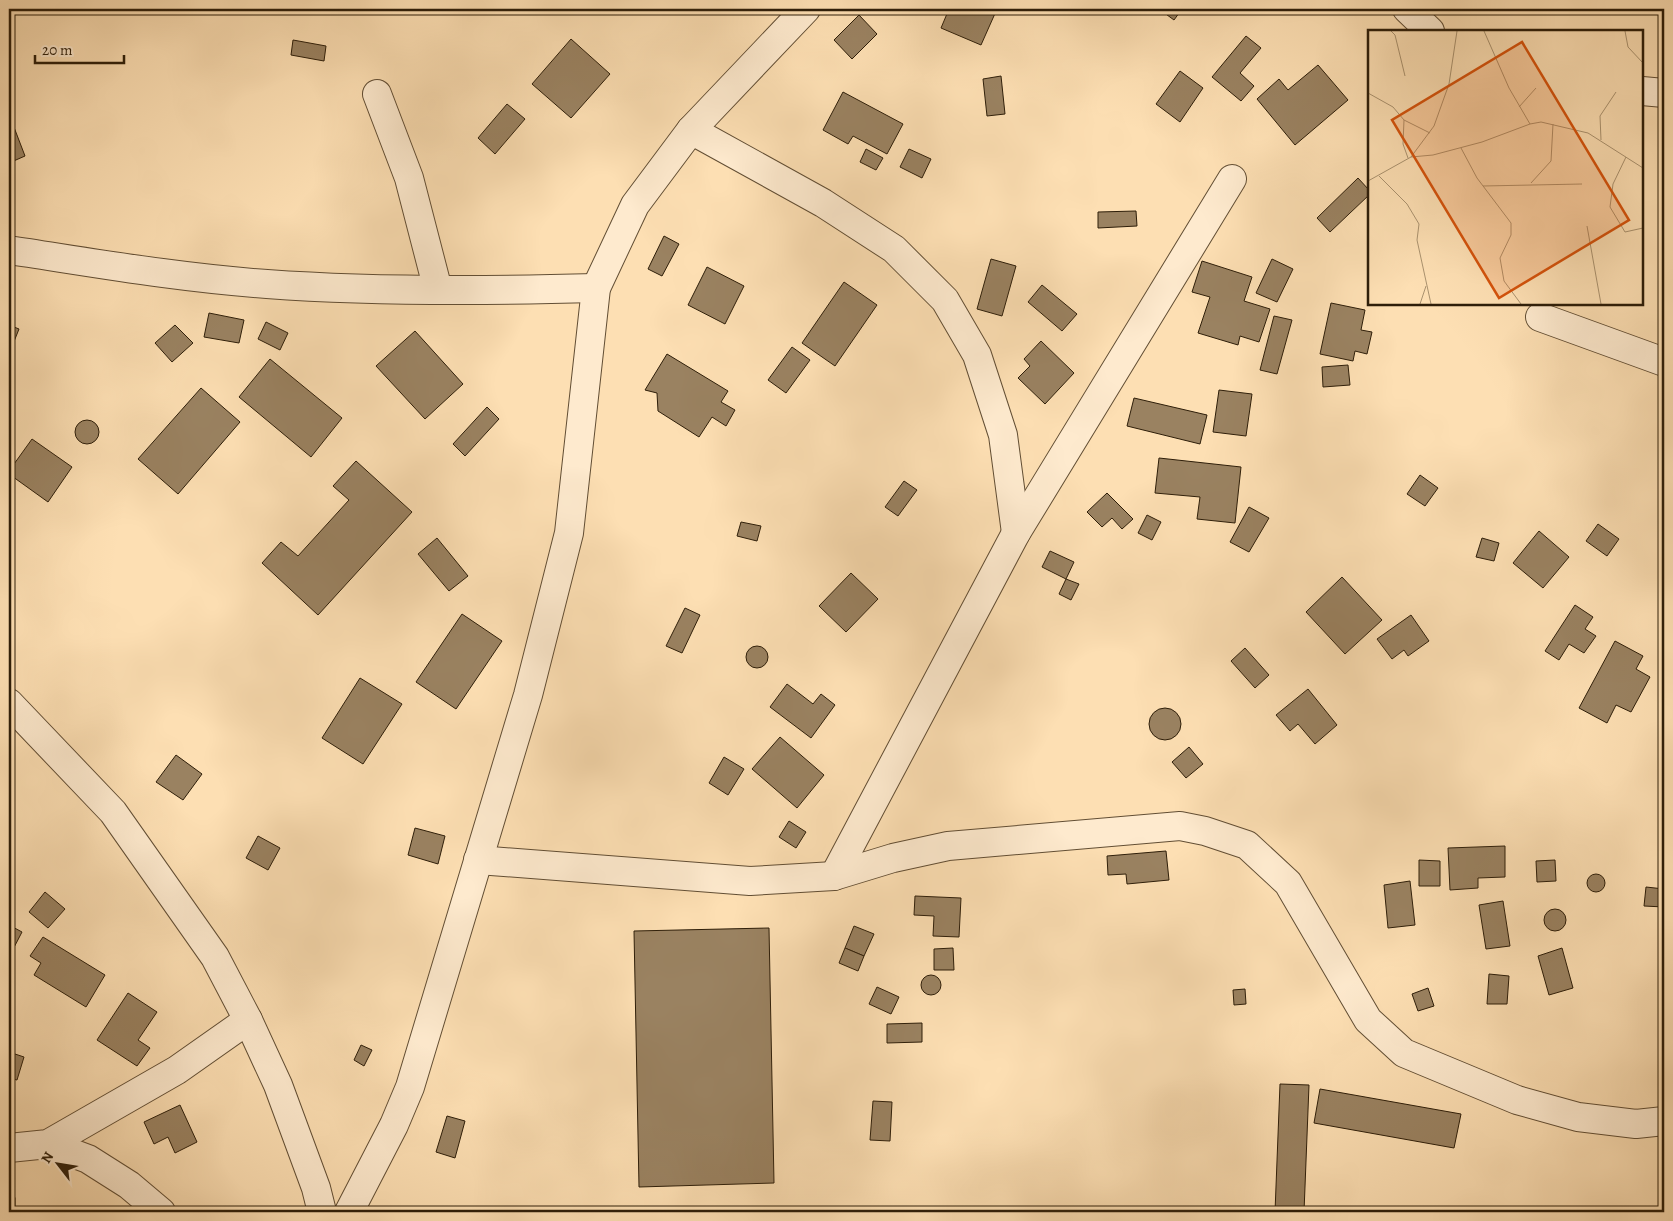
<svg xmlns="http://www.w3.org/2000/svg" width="1673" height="1221" viewBox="0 0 1673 1221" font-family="Alegreya,serif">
  <rect width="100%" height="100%" fill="#fddfb3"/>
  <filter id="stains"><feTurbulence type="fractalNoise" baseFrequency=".004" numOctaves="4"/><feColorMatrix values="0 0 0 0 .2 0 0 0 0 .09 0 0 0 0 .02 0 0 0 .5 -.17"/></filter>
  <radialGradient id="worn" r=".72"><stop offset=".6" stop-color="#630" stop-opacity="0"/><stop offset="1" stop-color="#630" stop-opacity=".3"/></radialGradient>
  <!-- building -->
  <g fill="#9a8261" stroke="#2e1e09">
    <path d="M949 9H997L981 45 941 28Z"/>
    <path d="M1159 9H1182L1174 20Z"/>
    <path d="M859 15 877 34 852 59 834 40Z"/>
    <path d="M1246 36 1261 48 1240 73 1254 86 1241 101 1212 77Z"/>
    <path d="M571 39 610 74 571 118 532 84Z"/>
    <path d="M293 40 326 46 324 61 291 55Z"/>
    <path d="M1318 65 1348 100 1295 145 1257 99 1279 79 1288 90Z"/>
    <path d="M1180 71 1203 88 1180 122 1156 104Z"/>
    <path d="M1001 76 1005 114 987 116 983 79Z"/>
    <path d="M843 92 903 124 887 154 853 136 848 144 823 130Z"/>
    <path d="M507 104 525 119 495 154 478 138Z"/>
    <path d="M12 122 25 156 9 163V123Z"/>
    <path d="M866 149 883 158 876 170 860 162Z"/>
    <path d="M909 149 931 159 922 178 900 167Z"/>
    <path d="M1358 178 1369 190V195L1330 232 1317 218Z"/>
    <path d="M1136 211 1137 226 1098 228V212Z"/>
    <path d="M664 236 679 244 662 276 648 269Z"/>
    <path d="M991 259 1016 266 1002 316 977 309Z"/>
    <path d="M1272 259 1293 269 1277 302 1256 293Z"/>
    <path d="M1202 261 1252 277 1244 301 1270 309 1259 342 1240 336 1238 345 1198 333 1210 297 1192 292Z"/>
    <path d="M707 267 744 286 725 324 688 305Z"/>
    <path d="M844 282 877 305 835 366 802 343Z"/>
    <path d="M1042 285 1077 314 1062 331 1028 302Z"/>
    <path d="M1331 303 1365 310 1361 330 1372 332 1367 354 1355 351 1353 361 1320 354Z"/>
    <path d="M209 313 244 320 239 343 204 337Z"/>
    <path d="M1274 316 1292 320 1277 374 1260 370Z"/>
    <path d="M266 322 288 333 280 350 258 339Z"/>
    <path d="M9 325 19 329 9 354Z"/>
    <path d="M175 325 193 343 172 362 155 343Z"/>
    <path d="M415 331 463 384 425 419 376 366Z"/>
    <path d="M1041 341 1074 373 1045 404 1018 378 1030 366 1024 359Z"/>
    <path d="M792 347 810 360 786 393 768 380Z"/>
    <path d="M667 354 728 391 721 402 735 410 726 426 712 417 699 437 658 411 657 393 645 390Z"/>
    <path d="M270 359 342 418 311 457 239 397Z"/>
    <path d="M1348 365 1350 385 1323 387 1322 367Z"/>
    <path d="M201 388 240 422 178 494 138 459Z"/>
    <path d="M1219 390 1252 394 1246 436 1213 432Z"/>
    <path d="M1134 398 1207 415 1200 444 1127 426Z"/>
    <path d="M487 407 499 419 465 456 453 444Z"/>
    <circle cx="87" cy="432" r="12"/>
    <path d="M32 439 72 467 48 502 9 474V471Z"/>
    <path d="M1159 458 1241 467 1235 523 1197 519 1200 497 1155 493Z"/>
    <path d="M356 461 412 512 318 615 262 563 281 542 298 556 349 500 333 486Z"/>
    <path d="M1420 475 1438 488 1425 506 1407 494Z"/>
    <path d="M904 481 917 490 898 516 885 507Z"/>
    <path d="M1107 493 1133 519 1122 529 1112 518 1102 527 1087 512Z"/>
    <path d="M1249 507 1269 518 1249 552 1230 542Z"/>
    <path d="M1147 515 1161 522 1152 540 1138 533Z"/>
    <path d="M741 522 761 526 757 541 737 536Z"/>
    <path d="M1598 524 1619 539 1607 556 1586 541Z"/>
    <path d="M1539 531 1569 557 1543 588 1513 563Z"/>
    <path d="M437 538 468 576 449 591 418 554Z"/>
    <path d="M1482 538 1499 543 1494 561 1476 557Z"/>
    <path d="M1050 551 1074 562 1066 579 1042 567Z"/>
    <path d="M851 573 878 599 846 632 819 606Z"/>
    <path d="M1342 577 1382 620 1345 654 1306 612Z"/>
    <path d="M1066 579 1079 584 1071 600 1059 594Z"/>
    <path d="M1575 605 1593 617 1585 629 1596 636 1584 653 1569 644 1559 660 1545 651Z"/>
    <path d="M685 608 700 615 682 653 666 646Z"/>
    <path d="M462 614 502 641 456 709 416 682Z"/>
    <path d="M1411 615 1429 641 1408 656 1404 650 1392 659 1377 639Z"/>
    <path d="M1615 641 1643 656 1636 669 1650 677 1631 712 1616 705 1607 723 1579 708Z"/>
    <circle cx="757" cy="657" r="11"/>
    <path d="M1245 648 1269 675 1255 688 1231 661Z"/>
    <path d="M360 678 402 704 363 764 322 738Z"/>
    <path d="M787 684 813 704 821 694 835 705 811 738 770 707Z"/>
    <path d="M1308 689 1337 725 1315 744 1298 724 1290 731 1276 715Z"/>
    <circle cx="1165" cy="724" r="16"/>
    <path d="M780 737 824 775 797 808 752 769Z"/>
    <path d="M1189 747 1203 764 1186 778 1172 762Z"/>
    <path d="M176 755 202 774 183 800 156 782Z"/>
    <path d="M724 757 744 769 728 795 709 783Z"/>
    <path d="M789 821 806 832 796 848 779 837Z"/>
    <path d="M415 828 445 836 438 864 408 855Z"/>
    <path d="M258 836 280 848 268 870 246 858Z"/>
    <path d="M1505 846V877L1478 878V888L1450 890 1448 848Z"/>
    <path d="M1166 851 1169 880 1127 884 1126 874 1108 875 1107 856Z"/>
    <path d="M1419 860 1440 861V886H1419Z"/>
    <path d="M1555 860 1556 881 1537 882 1536 861Z"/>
    <circle cx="1596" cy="883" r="9"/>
    <path d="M1410 881 1415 925 1388 928 1384 885Z"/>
    <path d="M1646 887 1664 889V907L1644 906Z"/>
    <path d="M45 892 65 909 48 928 29 912Z"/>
    <path d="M915 896 961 898 959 937 933 936 934 916 914 915Z"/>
    <path d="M1503 901 1510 946 1486 949 1479 905Z"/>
    <circle cx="1555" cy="920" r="11"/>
    <path d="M9 925 22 932 9 957Z"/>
    <path d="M854 926 874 934 864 956 845 948Z"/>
    <path d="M769 928 774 1183 639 1187 634 931Z"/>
    <path d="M43 937 105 975 86 1007 34 975 41 963 30 956Z"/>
    <path d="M845 948 864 956 858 971 839 963Z"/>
    <path d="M953 948 954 970H934V949Z"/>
    <path d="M1562 948 1573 988 1549 995 1538 956Z"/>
    <path d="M1489 974 1509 976 1507 1004H1487Z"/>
    <circle cx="931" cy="985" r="10"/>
    <path d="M877 987 899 997 891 1014 869 1004Z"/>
    <path d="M1428 988 1434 1006 1418 1011 1412 994Z"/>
    <path d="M1245 989 1246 1004 1234 1005 1233 990Z"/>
    <path d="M128 993 157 1012 138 1040 150 1048 137 1066 97 1040Z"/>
    <path d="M922 1023V1042L887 1043V1024Z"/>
    <path d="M361 1045 372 1050 364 1066 354 1060Z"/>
    <path d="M9 1052 24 1057 17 1080 9 1078Z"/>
    <path d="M1280 1084 1309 1085 1304 1212H1275Z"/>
    <path d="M1320 1089 1461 1114 1454 1148 1314 1123Z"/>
    <path d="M873 1101 892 1102 890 1141 870 1140Z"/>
    <path d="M180 1105 197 1142 175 1153 168 1137 154 1144 144 1122Z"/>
    <path d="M447 1116 465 1121 455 1158 436 1152Z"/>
    <rect x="9" y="1198" width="6" height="14"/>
  </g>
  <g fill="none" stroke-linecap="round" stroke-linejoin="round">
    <defs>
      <g id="minor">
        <path d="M1407 9 1430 31"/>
        <path d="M1642 91 1664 93"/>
        <path d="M377 94 409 178 438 290"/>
        <path d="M691 130 823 203 894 249 945 300 977 355 1003 435 1016 533"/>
        <path d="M9 250C95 263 180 278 267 284 376 292 487 291 596 288"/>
        <path d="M1540 317 1664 362"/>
        <path d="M9 703 113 812 215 957 248 1020 278 1085 316 1188 322 1212"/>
        <path d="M478 860 750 881 834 876 893 858 948 846 1180 826 1205 831 1247 845 1288 883 1368 1020 1404 1053 1517 1100 1578 1117 1636 1124 1664 1121"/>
        <path d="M834 876 1016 533 1232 179"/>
        <path d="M48 1144 88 1159 129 1185 161 1212"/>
        <path d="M9 1148 48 1144 177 1070 248 1020"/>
        <path d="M349 1212 394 1125 410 1087 528 695 569 533 596 288 635 205 691 130 806 9"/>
      </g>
    </defs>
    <!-- minor casing -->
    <use href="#minor" stroke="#624e34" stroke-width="30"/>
    <!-- minor -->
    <use href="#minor" stroke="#feeace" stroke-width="28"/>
  </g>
  <!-- overview -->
  <g transform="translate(1368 30)">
    <rect width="275" height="275" fill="#fddfb3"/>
    <path fill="none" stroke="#aa926f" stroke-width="1" d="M23 1 27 5 37 46M116 1 141 58 162 94M257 1 260 17 275 33M0 63 25 77 36 90 62 103M151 77 168 58M36 90 35 114 40 128M233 110 232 86 248 62M93 118 109 148 143 193V205L132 228 136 251 153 274M43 127 65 125 114 112 162 94 173 92 220 103 275 138M258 127 245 154 242 177 257 202 275 198M11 146 39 174 51 194 49 210 63 274M0 151 43 127 66 96 81 54 89 1M163 153 183 131 185 94M115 156 214 154M219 196 233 274M275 235V267M52 274 58 256"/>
    <path fill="#d5530c" fill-opacity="0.15" stroke="#d5530c" stroke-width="2.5" d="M154 12 261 190 131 268 24 90Z"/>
    <rect width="275" height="275" fill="none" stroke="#2e1e09" stroke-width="2.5"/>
  </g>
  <!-- margin -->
  <rect width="1673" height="1221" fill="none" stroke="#fddfb3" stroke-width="30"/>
  <rect x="10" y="10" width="1653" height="1201" fill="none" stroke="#2e1e09" stroke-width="2.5"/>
  <rect x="15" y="15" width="1643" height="1191" fill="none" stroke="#2e1e09"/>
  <!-- north arrow -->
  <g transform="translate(58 1164) rotate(301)" stroke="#feeace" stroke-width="4" paint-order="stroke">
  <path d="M0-4L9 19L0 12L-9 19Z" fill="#2e1e09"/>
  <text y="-8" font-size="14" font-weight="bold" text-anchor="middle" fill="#2e1e09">N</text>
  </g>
  <!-- scale -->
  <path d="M35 55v8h89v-8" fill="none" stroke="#2e1e09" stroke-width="2.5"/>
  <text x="42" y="55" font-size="15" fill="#2e1e09" stroke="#feeace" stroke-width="4" paint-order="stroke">20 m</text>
  <rect width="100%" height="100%" filter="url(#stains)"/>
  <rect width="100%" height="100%" fill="url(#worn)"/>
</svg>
